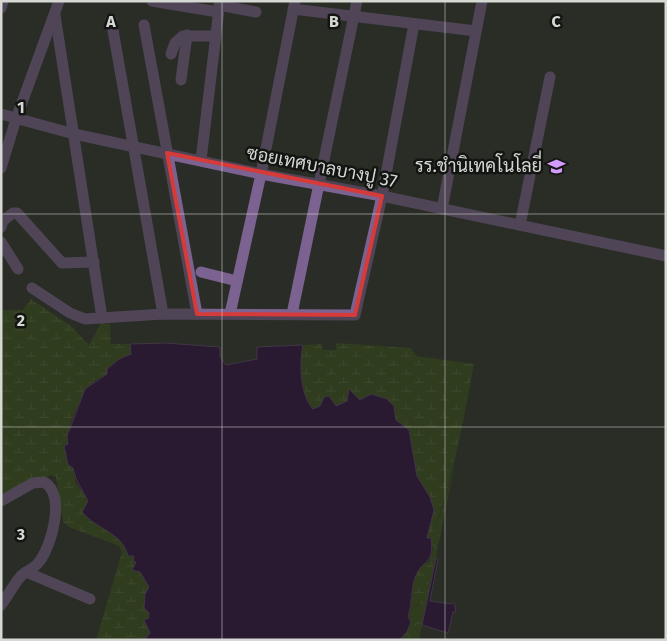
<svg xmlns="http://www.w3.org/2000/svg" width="667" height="641" viewBox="0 0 667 641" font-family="'Fira Sans',Sarabun,sans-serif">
  <defs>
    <pattern id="forest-crowns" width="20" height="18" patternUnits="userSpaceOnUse" patternTransform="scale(1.25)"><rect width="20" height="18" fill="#354e13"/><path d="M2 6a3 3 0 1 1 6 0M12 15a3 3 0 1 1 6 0" fill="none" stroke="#526734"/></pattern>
    <pattern id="wetland-marsh" width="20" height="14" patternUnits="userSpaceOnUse" patternTransform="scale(1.25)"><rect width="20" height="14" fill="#354e13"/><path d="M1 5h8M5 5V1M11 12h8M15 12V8" fill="none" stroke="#526734"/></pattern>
  </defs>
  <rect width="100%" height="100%" fill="#2a2d27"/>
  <!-- forest -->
  <path fill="url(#forest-crowns)" d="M455 463 419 640H401L407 632 411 608 417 606 423 597 430 574 433 550 431 538 443 507Z"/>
  <!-- wetland -->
  <g fill="url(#wetland-marsh)">
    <path d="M31 299 71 326 89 345 101 323 110 324 111 344H130L131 354C117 359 117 364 108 373 104 377 98 378 94 381 82 393 65 428 68 444L64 446 68 465 73 468 76 484 84 493 88 502 90 521C105 530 124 537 128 556H134L137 562 132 570 140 572 149 587 144 601 149 613 147 620 150 633 146 638 96 640 122 552 119 546 69 527 63 522 56 477 51 475 1 497V310H23Z"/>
    <path d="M336 343 411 348 416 356 474 364C463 423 453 481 431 538H427L434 510 430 497 417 476 409 430 396 420 394 406 372 394 360 400 354 395 347 394 348 401 336 406 329 396 324 397 320 406 314 409C300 395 299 363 303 345L322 344V350H336Z"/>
    <path d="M433 550C431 567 430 602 411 608L414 580 420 567 429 562Z"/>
  </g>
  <!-- water -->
  <g fill="#28003e" stroke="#5c416b">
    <path d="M165 343 220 347V357L226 365 257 359V347L303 345C299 363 300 395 313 409L320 406 324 397 329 396 336 406 347 401 349 389 360 400 371 394 387 399 394 406 396 420 409 430 417 476 430 497 434 510 427 538H431C435 566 422 558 415 578 411 588 412 604 408 617L411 622 407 632 399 640H141L146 638 150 633 144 620 149 618V613L144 608 145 594 149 587 140 572 132 570 136 562H133L134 556H128C123 533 96 529 82 512L88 501C82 489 76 482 73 468L68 465 64 446 68 444 67 436 85 389 107 374V369L119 359 131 354 130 344Z"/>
    <path d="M436 558 438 559 430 601 452 604 454 602 456 612H453L448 633 422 625Z"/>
  </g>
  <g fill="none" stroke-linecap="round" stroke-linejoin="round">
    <!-- minor -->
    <g stroke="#7c6290" stroke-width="11">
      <path d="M152 1 218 12"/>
      <path d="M219 5 256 12"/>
      <path d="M1 8 3 1"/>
      <path d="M293 9 476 31"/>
      <path d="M55 15 102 318"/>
      <path d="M111 19 163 314"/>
      <path d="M144 25 197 314"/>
      <path d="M171 54 175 43 183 36H215"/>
      <path d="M181 80 187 35"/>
      <path d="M1 114 74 134 261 174 382 196 666 256"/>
      <path d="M201 160 220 1"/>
      <path d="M1 168 16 119 59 1"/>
      <path d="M442 209 482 1"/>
      <path d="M520 225 550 77"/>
      <path d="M1 227 3 221 13 213H17L62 263 94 262"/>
      <path d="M1 242 18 269"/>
      <path d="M201 272 237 281"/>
      <path d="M32 288 70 313 85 319 163 314 355 315 382 196 414 24"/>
      <path d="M230 314 261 174 295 1"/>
      <path d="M292 314 357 1"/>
      <path d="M1 501 33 483 44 482C66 495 52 545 39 562 35 568 27 570 21 576 13 585 8 596 1 605"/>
      <path d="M26 572 90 599"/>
    </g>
  </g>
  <!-- marked area -->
  <path d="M0 0H667V641H0ZM167 153 382 196 355 315 197 314Z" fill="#2a2d27" fill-opacity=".55" fill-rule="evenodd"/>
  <path fill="none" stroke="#d63a39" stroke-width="4" stroke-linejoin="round" d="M167 153 382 196 355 315 197 314Z"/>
  <!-- grid -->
  <path fill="none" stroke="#d6d8d4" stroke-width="1" stroke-opacity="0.55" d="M222 1V640M445 1V640M1 214H666M1 427H666"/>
  <!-- icons -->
  <defs>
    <symbol id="school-bare" viewBox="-9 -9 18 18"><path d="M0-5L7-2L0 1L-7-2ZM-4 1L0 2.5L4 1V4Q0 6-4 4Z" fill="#d39cfc" stroke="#131512" stroke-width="2.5" paint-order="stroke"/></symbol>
  </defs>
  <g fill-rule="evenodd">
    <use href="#school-bare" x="544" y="154" width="25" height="25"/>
  </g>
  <g text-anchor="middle" stroke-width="5" stroke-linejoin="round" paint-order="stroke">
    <!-- poi labels -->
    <g font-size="18" fill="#d6d8d4" stroke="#131512" text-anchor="end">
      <text x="542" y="172">รร.ชำนิเทคโนโลยี่</text>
    </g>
    <!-- street labels -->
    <g font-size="18" fill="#d6d8d4" stroke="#131512">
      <text transform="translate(322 167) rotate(11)" y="6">ซอยเทศบาลบางปู 37</text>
    </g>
  </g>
  <g font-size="16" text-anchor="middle" font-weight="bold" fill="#d6d8d4" stroke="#131512" stroke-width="5" stroke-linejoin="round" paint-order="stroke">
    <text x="111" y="27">A</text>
    <text x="334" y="27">B</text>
    <text x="556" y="27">C</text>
    <text x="21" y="113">1</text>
    <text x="21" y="326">2</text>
    <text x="21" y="540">3</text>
  </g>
  <!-- border -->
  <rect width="667" height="641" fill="none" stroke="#d6d8d4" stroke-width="5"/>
</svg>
